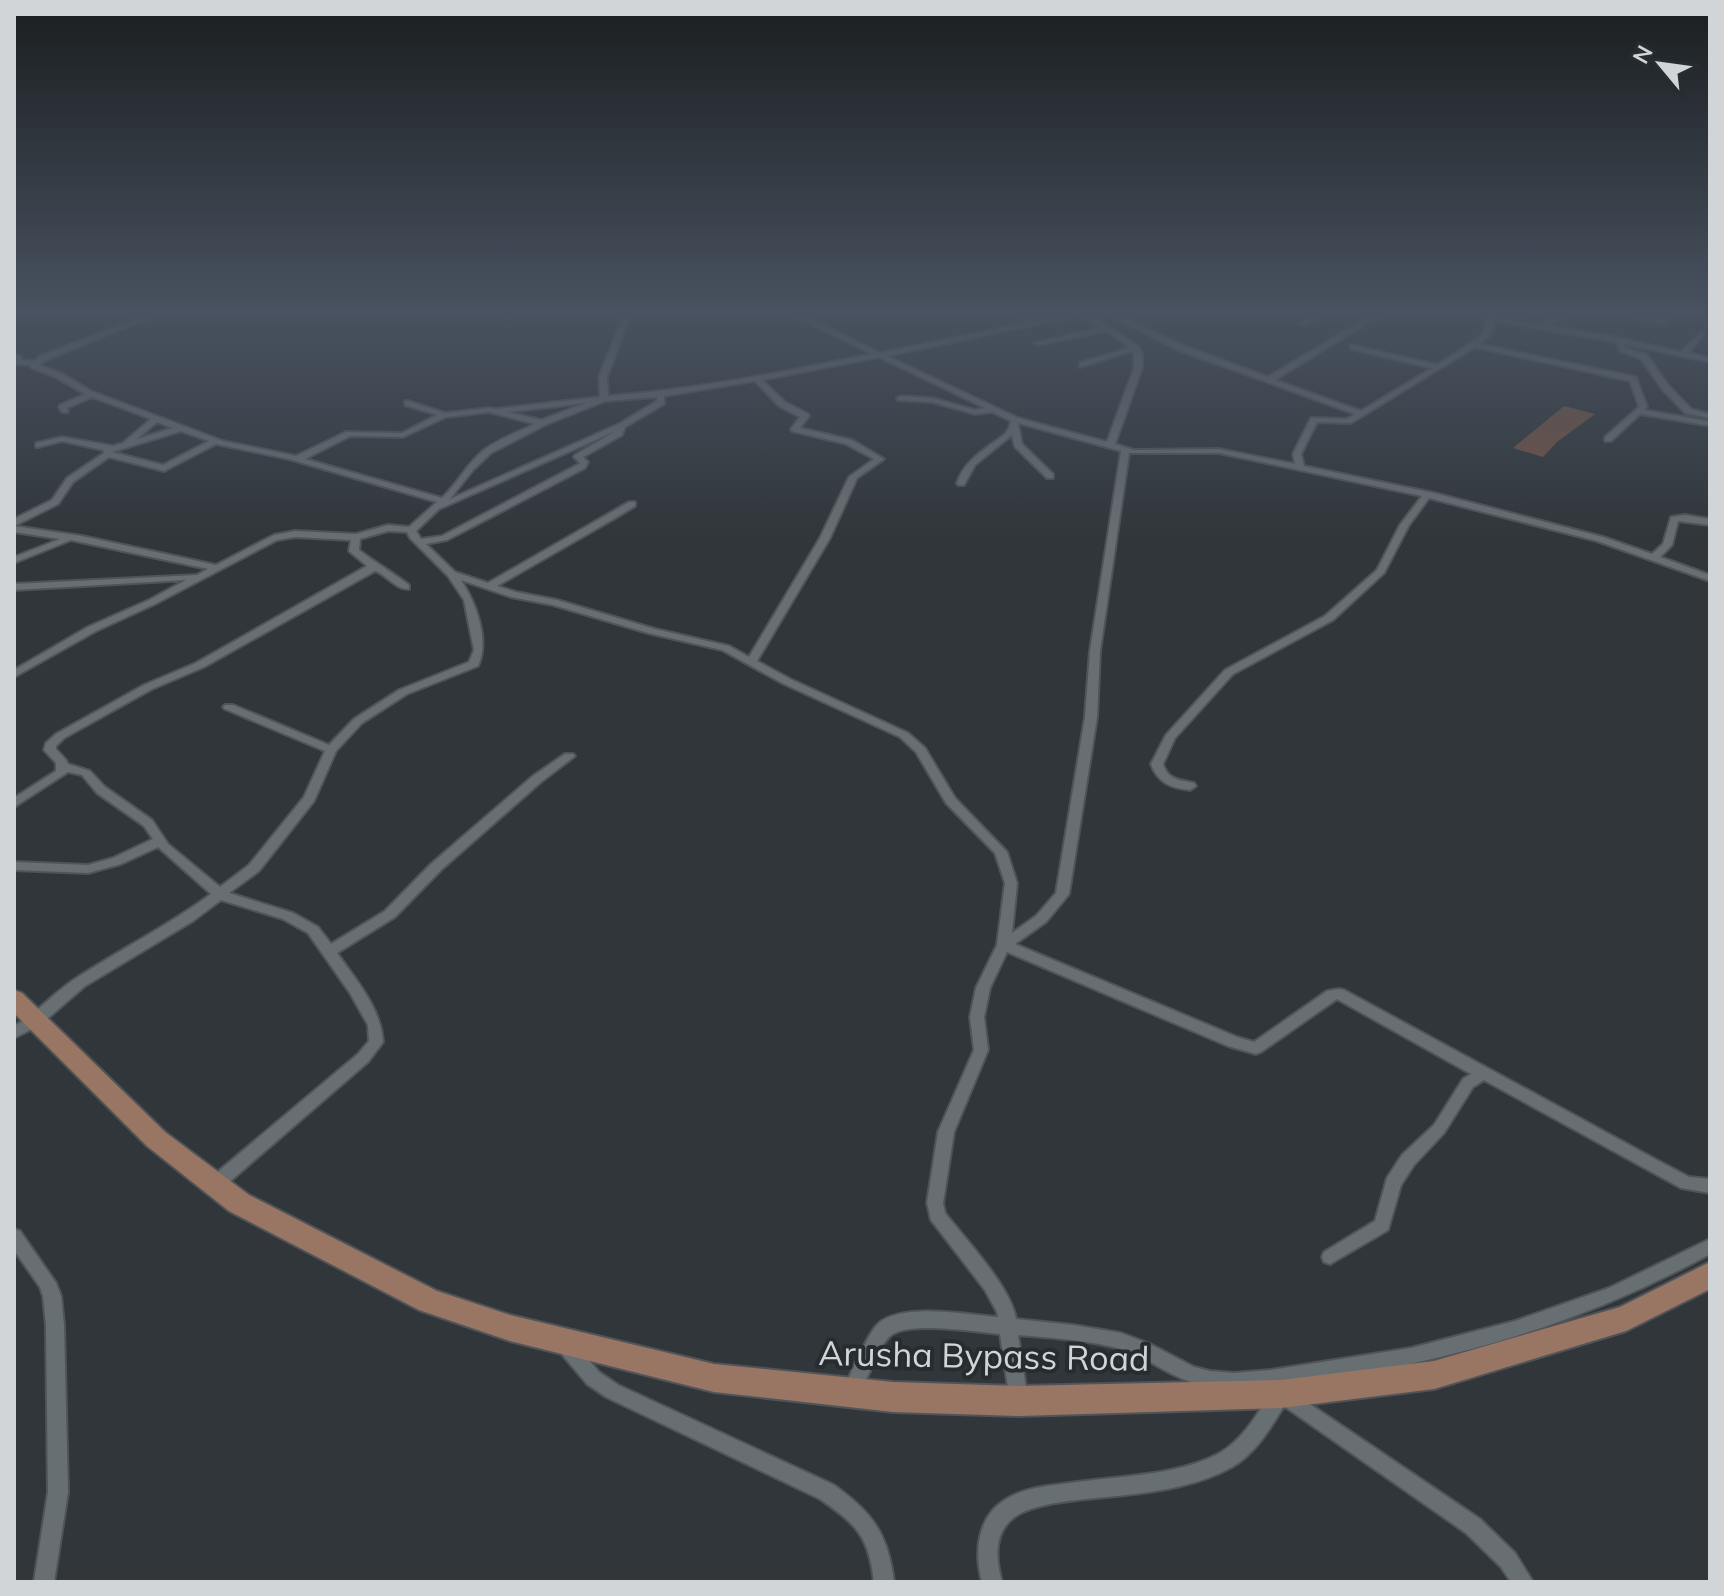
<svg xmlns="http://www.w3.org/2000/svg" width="1724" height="1596" viewBox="0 0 1724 1596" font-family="Mulish,sans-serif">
  <rect width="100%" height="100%" fill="#30363a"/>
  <!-- green -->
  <path fill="#745342" d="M1564 406 1595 414 1557 442 1543 457 1513 448Z"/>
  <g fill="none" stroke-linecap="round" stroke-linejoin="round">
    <defs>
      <g id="minor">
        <path d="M149 314H159L46 360 39 365 61 373 91 391 223 441 296 456 346 432 402 433 437 415 405 405V401H408L445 413 489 408 496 409 600 397 599 377 624 314H631L607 377 608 396C697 389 785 372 872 354L791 314H800L880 353 1029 322 1011 314H1022L1037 320 1065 314H1088L1138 346 1142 354V368L1115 444 1134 450 1219 449 1295 464 1293 454 1311 418 1347 419 1355 414 1178 350 1107 314H1116L1184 346 1268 377 1373 314H1382L1275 380 1361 411 1432 368 1351 349V345L1437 365 1471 343 1484 333 1487 318 1468 314H1495V317L1541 325 1559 314H1567L1549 326 1619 338 1681 352 1700 333H1704V335L1688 353 1710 358V362L1624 344 1626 348 1647 355 1668 385 1691 409 1710 414V418L1685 413 1662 389 1641 359 1620 351 1616 342 1494 321 1491 334 1479 344 1636 377 1647 407 1644 410 1708 421V425H1705L1640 414 1611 441H1605V437L1639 407 1630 381 1475 347 1351 423 1317 422 1301 454 1304 466 1434 493 1603 537 1652 554 1663 544 1671 517 1685 515 1710 519V525L1678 521 1672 545 1660 557 1710 575V581L1597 541 1429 498 1409 525 1384 573 1333 620 1233 674 1175 738 1163 764C1168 780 1180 780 1194 783L1196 786 1190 790C1171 788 1158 783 1151 764L1166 735 1225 670 1325 616 1377 570 1400 525 1422 496 1219 453H1129L1100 651 1097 717 1069 894 1046 922 1015 944 1237 1037 1254 1042 1327 991 1339 989 1344 990 1653 1158 1689 1177 1710 1179V1193L1681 1188 1484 1080 1473 1087 1444 1133 1414 1165 1401 1185 1388 1230 1330 1264 1324 1262 1322 1257 1324 1252 1375 1221 1387 1178 1402 1155 1434 1125 1463 1079 1471 1074 1337 999 1261 1052 1256 1054 1228 1046 1007 952 990 988 984 1017 988 1050 954 1132 943 1203 945 1213C965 1239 1011 1287 1016 1319L1073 1325 1121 1333 1150 1344 1194 1367 1210 1371 1234 1373 1271 1370 1411 1348 1515 1321 1609 1288 1710 1239V1254C1570 1330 1439 1364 1283 1386L1480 1519 1515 1553 1533 1582H1511L1501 1567 1466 1533 1284 1406C1270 1429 1256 1453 1232 1467 1199 1485 1162 1491 1125 1495 1097 1499 1033 1500 1012 1519 993 1535 996 1561 1002 1582H982C974 1553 977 1517 1005 1500 1025 1487 1048 1486 1070 1483 1117 1476 1178 1476 1220 1453 1245 1438 1259 1411 1274 1388L1278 1387C1241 1392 1208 1392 1174 1375 1157 1367 1142 1355 1124 1350 1090 1340 1053 1338 1018 1335L1028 1401 1026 1407 1019 1410 1012 1407 1010 1401 1000 1334C977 1332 904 1320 889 1337 879 1347 864 1385 858 1399L851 1402 844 1399 842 1393C848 1379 867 1336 876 1326 898 1301 967 1315 998 1317L997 1312 985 1290 931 1220 927 1203 938 1132 974 1050 970 1017 976 988 997 945 1005 883 995 853 946 803 916 752 900 737 782 683 722 650 648 633 553 605 511 597 461 580C476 603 490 640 478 666L407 694 362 723 336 751 314 801 259 871 229 893 293 913 318 927 331 944 385 911 431 864 533 776 565 754H573L575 756 541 782 441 870 395 917 337 953C356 980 381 1008 383 1042L368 1062 220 1190 214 1192 208 1190 206 1185 208 1180 358 1054 369 1041 368 1025 350 993 308 933 283 919 221 900 193 921 85 986 40 1025 14 1038V1026C38 1013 55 991 78 977 123 948 169 925 211 894L158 847 121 864 88 873 14 870V862L88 865 113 858 153 839 144 826 97 793 82 775 68 772 14 807V798L56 771V763L44 750 46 743 56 734 144 685 196 663 367 566 349 551 351 540 295 537 277 540 155 604 96 631 14 677V670L88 627 149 600 186 580 14 590V584L197 575 208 569 71 540 14 563V557L60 539 14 532V526L82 536 216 565 274 535 295 531 356 534 388 525 409 527 437 502 289 459 216 444 164 471 109 457 73 482 58 504 14 526V519L52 500 67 478 104 453 103 450 62 441 39 447H36V443L62 437 113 446 123 443 151 419 92 397 67 408 68 412H62L59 407 60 405 85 394 55 377 31 368V365L14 364V355L21 356V360L35 361 40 356ZM1080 315 1101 328 1034 343 1038 345 1106 331 1124 343 1129 348 1080 363V367L1132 351 1134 354V368L1107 442 1018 418 887 356ZM879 357 985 408 975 410 932 398 901 396 897 398 898 400 932 402 975 414 992 412 1011 421 1009 428 1005 434C986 449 965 459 957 483L958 485H964L975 465 1012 435 1015 447 1047 478H1053V474L1022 444 1018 423 1121 451 1090 651 1085 717 1056 893 1036 916 1012 933 1017 883 1007 852 955 798 925 748 908 733 790 679 757 661 830 538 857 478 884 459 852 440 800 428 809 416 808 414 785 402 762 380ZM755 381 779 406 800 417 791 429 792 431 846 444 874 459 849 477 820 538 749 657 729 646 655 629 557 600 516 592 497 586 617 517 635 506V502H629L488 583 455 572 426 544 447 540 585 468 588 462 583 457 622 435 625 427 664 404V396ZM657 397V401L619 424 450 499 473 470 491 453 545 425 605 401ZM586 403 541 420 508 412ZM489 412 535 424C518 432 499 439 484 450 467 463 458 483 442 498L305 459 350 436 403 437 446 417ZM157 422 173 428 137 439ZM181 431 209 441 163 465 112 452ZM616 431 575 455 574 457 580 463 579 464 442 536 421 539 416 531 439 509ZM388 531 407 532 410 538 448 576 464 600 474 650 469 662 399 690 354 719 329 745 233 705H225L223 707 225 709 325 751 304 797 249 865 220 887 168 844 152 820 105 787 90 771 68 764 66 760 56 749V746L64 738 152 689 204 667 375 571C387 575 396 590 409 589V585C392 572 376 563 359 550L360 539Z"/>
        <path d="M1316 314H1325L1304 325 1299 324Z"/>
        <path d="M1623 314H1638L1667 322 1664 324Z"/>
        <path d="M14 1229 20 1231 56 1283 61 1296 64 1325 68 1492 54 1582H34L48 1492 46 1325 43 1296 40 1287 14 1250Z"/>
        <path d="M565 1337 571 1339 599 1372 618 1385 834 1485C873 1513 888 1534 894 1582H874C869 1536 857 1525 820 1499L606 1397 587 1384 559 1351 556 1345 559 1339Z"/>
      </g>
      <path id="primary" d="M14 990 22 993 165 1132 249 1195 437 1291 510 1315 714 1364 893 1382 1019 1386 1281 1380 1434 1361 1620 1307 1710 1262V1289L1626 1331 1434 1389 1281 1408 1019 1416 893 1412 714 1392 510 1341 419 1310 229 1211 147 1146 14 1013Z"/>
    </defs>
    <!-- minor casing -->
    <use href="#minor" stroke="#505458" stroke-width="4"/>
    <!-- primary casing -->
    <use href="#primary" stroke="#505458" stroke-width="4"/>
    <!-- minor -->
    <use href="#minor" fill="#686f73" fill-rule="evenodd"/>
    <!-- primary -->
    <use href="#primary" fill="#997664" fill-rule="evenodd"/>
  </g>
  <!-- sky -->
  <linearGradient id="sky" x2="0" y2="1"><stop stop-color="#1a1e20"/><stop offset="0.58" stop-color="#485260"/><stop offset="1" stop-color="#485260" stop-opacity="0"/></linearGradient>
  <rect width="1724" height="538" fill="url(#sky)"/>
  <g text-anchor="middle" stroke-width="8" stroke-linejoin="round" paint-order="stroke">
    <!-- near-street labels -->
    <g font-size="34" fill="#d1d5d7" stroke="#262c30">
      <text transform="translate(984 1356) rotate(1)" y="12">Arusha Bypass Road</text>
    </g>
  </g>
  <!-- border -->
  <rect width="1724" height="1596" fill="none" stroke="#d1d5d7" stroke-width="32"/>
  <!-- north arrow -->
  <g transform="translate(1660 64) rotate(299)" stroke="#262c30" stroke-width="6" paint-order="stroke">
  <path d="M0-6L14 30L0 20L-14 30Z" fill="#d1d5d7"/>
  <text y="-12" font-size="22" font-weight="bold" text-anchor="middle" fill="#d1d5d7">N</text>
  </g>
</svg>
